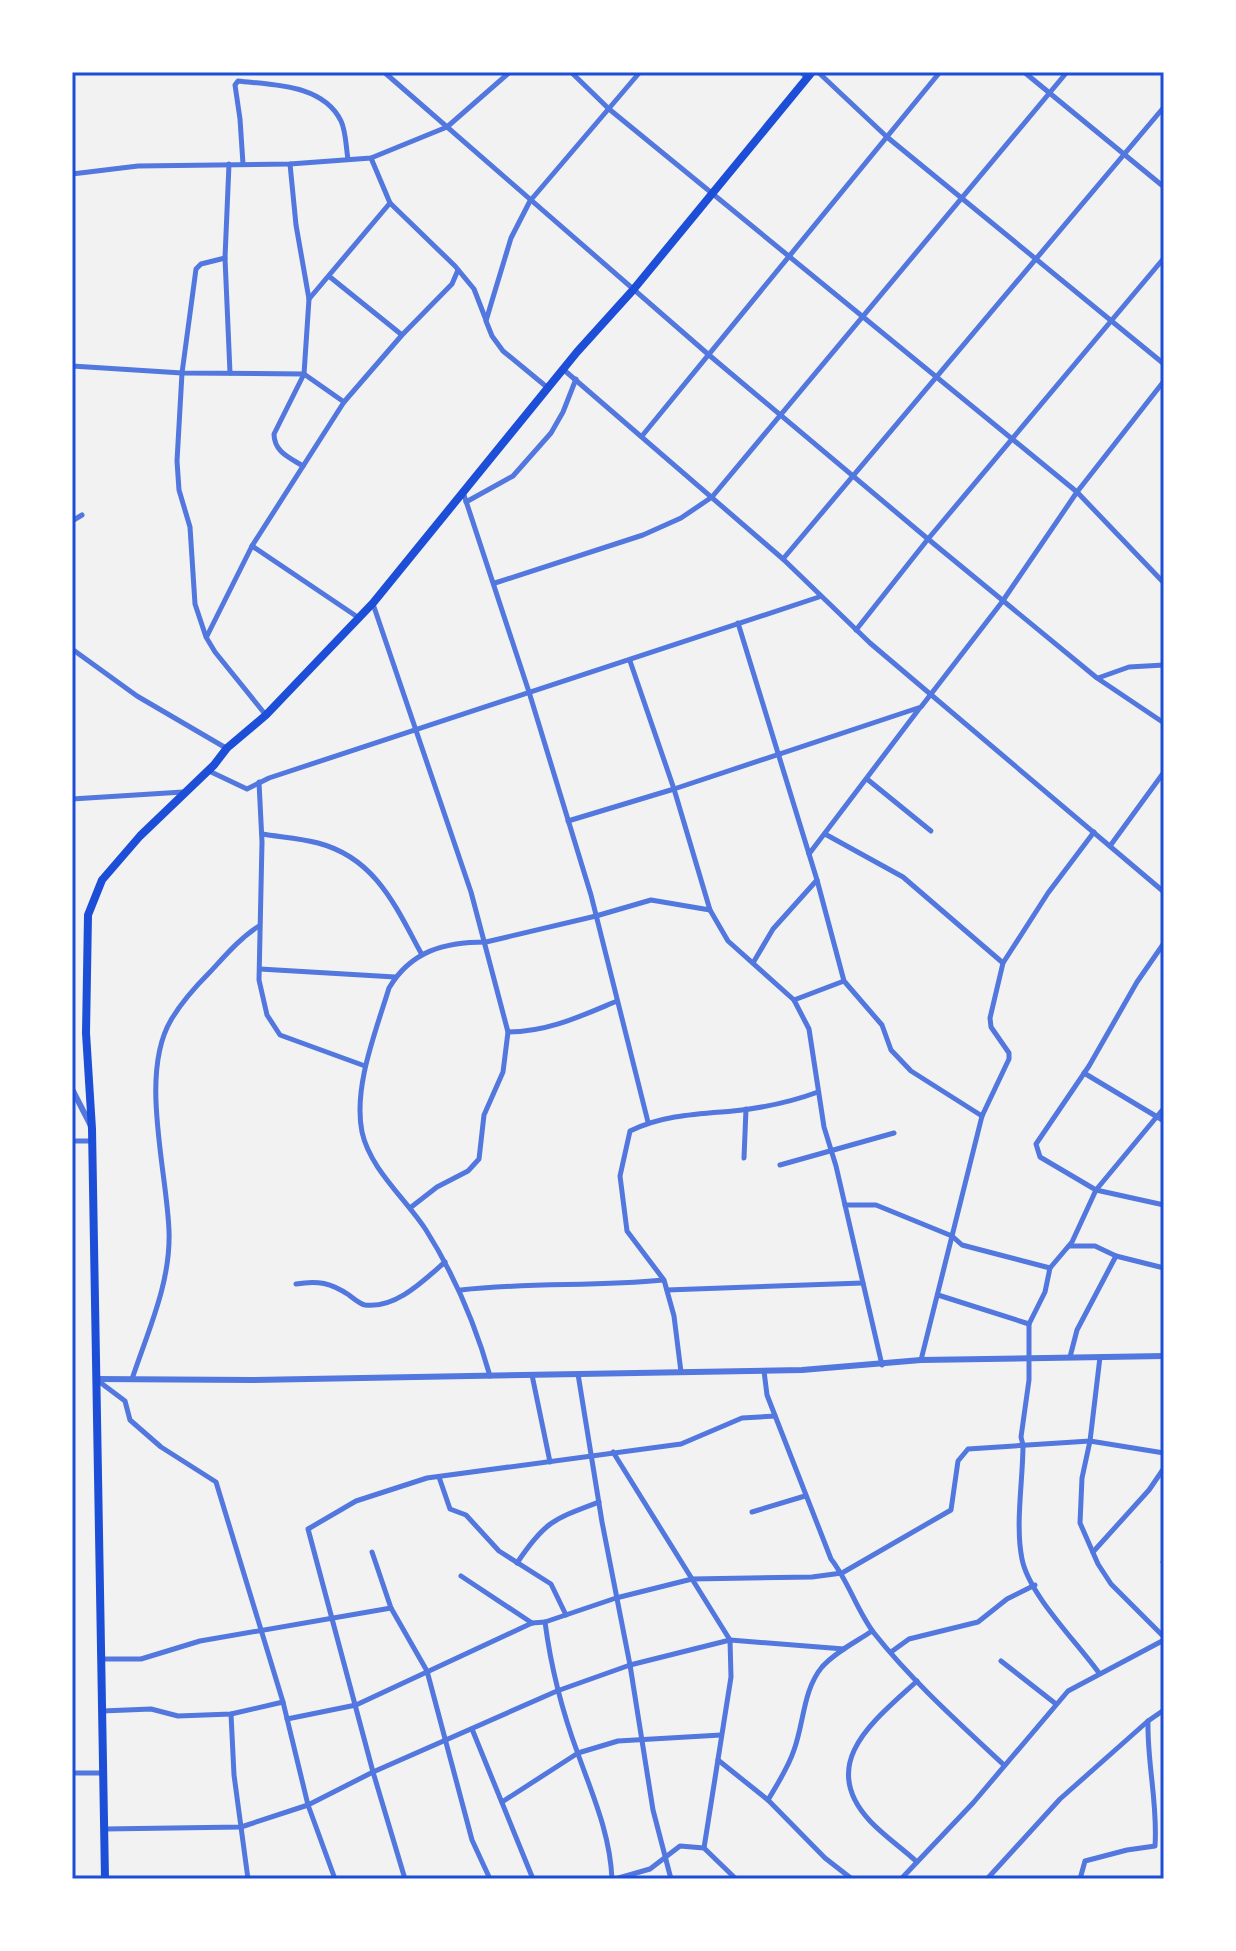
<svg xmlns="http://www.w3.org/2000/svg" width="1236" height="1951" viewBox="0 0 1236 1951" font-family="Bitter,serif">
  <rect width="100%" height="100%" fill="#f2f2f2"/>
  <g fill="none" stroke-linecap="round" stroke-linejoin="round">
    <!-- minor -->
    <g stroke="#5277de" stroke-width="5">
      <path d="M384 72 709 355 928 539 1097 678 1164 723"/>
      <path d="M571 72 609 109 1077 492 1164 583"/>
      <path d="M801 72 807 78"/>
      <path d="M818 72 887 137 1164 364"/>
      <path d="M1024 72 1164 187"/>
      <path d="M371 158 390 203 455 266 474 289 486 320"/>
      <path d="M229 164 225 258 230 373"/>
      <path d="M243 164 240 119 235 85 238 81C273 85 323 84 341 121 346 131 346 148 348 159"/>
      <path d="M290 164 296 225 309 299 304 374 274 434C274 452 290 458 303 466"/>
      <path d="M72 174 138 166 290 164 371 158 447 127 510 72"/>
      <path d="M225 258 201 264 196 269 182 373 177 461 179 490 190 527 195 604 206 637 215 652 265 714"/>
      <path d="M330 277 402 335"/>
      <path d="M309 299 390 203"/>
      <path d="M72 366 182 373 304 374 344 402"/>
      <path d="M564 370 783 559 870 643 1164 892"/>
      <path d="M548 388 503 351 492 336 486 321 491 304 511 238 530 201 640 72"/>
      <path d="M642 436 940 72"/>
      <path d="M463 492 529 692 591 895 648 1122"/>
      <path d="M466 502 513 476 551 433 563 412 576 379"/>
      <path d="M72 521 82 515"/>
      <path d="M252 546 359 618"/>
      <path d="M783 559 1164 107"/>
      <path d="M495 583 643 535 681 518 712 497 1067 72"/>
      <path d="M373 604 471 892 508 1032 503 1072 484 1115 479 1159 468 1171 437 1187 410 1208"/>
      <path d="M738 623 817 880 844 981 882 1025 891 1050 911 1071 982 1116"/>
      <path d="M856 630 928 539 1164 258"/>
      <path d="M207 636 252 546 344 402 402 335 452 284 458 270"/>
      <path d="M72 649 137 696 226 748"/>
      <path d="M630 661 674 789 710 910 728 941 794 1000 809 1029 824 1127 836 1166 882 1365"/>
      <path d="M1098 678 1129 667 1164 665"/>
      <path d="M209 771 247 789 269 778 819 597"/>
      <path d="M867 779 931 831"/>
      <path d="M259 782 262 842 259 980 267 1015 280 1035 365 1066"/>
      <path d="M72 799 183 792"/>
      <path d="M568 821 674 789 921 707 1002 602 1077 492 1164 381"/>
      <path d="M262 834C280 837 300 838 318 843 375 858 395 905 421 953"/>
      <path d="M825 834 903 877 1003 963"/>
      <path d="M1110 846 1164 772"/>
      <path d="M809 854 919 709"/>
      <path d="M1164 943 1137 982 1089 1066 1036 1144 1040 1157 1096 1190 1164 1205"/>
      <path d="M753 963 773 929 817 880"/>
      <path d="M260 969 395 977"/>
      <path d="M794 1000 844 981"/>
      <path d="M508 1032C548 1032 581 1016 617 1001"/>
      <path d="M1084 1073 1164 1121"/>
      <path d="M72 1141H92"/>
      <path d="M744 1158 746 1109"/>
      <path d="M780 1165 894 1133"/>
      <path d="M845 1205H876L952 1236 962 1245 1050 1268"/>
      <path d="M1069 1246H1095L1116 1256 1164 1268"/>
      <path d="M296 1284C318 1280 331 1283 349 1295 353 1298 360 1304 365 1305 396 1309 424 1280 445 1262"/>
      <path d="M461 1290C528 1282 596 1287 663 1280"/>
      <path d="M667 1290 863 1283"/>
      <path d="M938 1295 1029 1324"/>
      <path d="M1070 1357 1077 1330 1116 1256"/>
      <path d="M1100 1357 1090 1441 1082 1478 1080 1523 1098 1564 1111 1584 1164 1637"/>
      <path d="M921 1360 982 1116 1009 1059V1053L991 1027 990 1018 1003 963 1048 893 1094 832"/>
      <path d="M764 1371 767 1395 831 1559C849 1582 857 1611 874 1633 912 1681 959 1723 1004 1765"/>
      <path d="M681 1372 674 1316 664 1280 627 1231 620 1176 630 1131C663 1115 697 1114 733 1111 762 1108 791 1102 818 1092"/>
      <path d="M578 1374 602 1522 630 1665 653 1810 671 1879"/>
      <path d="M532 1375 550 1462"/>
      <path d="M490 1376C475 1323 455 1276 426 1230 406 1199 370 1169 362 1132 353 1087 376 1031 389 988 411 951 444 942 486 942L596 916 651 900 710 910"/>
      <path d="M132 1379C148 1331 171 1282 169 1231 167 1171 139 1074 171 1020 181 1003 196 986 210 972 225 956 240 938 259 926"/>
      <path d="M97 1380 125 1401 130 1420 161 1447 216 1482 283 1702 308 1805 335 1879"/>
      <path d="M613 1452 730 1640 731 1677 704 1848"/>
      <path d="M439 1477 450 1509 466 1515 499 1551 551 1584 566 1615"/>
      <path d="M752 1512 805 1496"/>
      <path d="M372 1552 391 1608 427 1671 472 1840 490 1879"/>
      <path d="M1093 1552 1149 1490 1164 1468"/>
      <path d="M1163 1562 1164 1561"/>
      <path d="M517 1563C545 1521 554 1519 599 1502"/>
      <path d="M461 1576 532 1623"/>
      <path d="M545 1622C551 1668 562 1711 578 1754 593 1796 610 1834 612 1879"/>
      <path d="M891 1652 909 1639 978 1622 1007 1599 1035 1585"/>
      <path d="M101 1659H141L200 1641 391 1608"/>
      <path d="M1001 1661 1056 1704"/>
      <path d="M1099 1673C1077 1642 1029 1595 1022 1559 1015 1525 1023 1480 1023 1445L1021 1437 1029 1380V1324L1045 1292 1050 1268 1072 1242 1096 1190 1164 1108"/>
      <path d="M102 1711 151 1709 178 1716 231 1714 283 1702"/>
      <path d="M231 1714 234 1775 248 1879"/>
      <path d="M287 1719 356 1705 532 1623 545 1622 616 1598 692 1579 812 1577 842 1573 951 1510 958 1461 968 1449 1090 1441 1164 1453"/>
      <path d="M472 1729 533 1879"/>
      <path d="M718 1760 768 1800 825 1858 852 1879"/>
      <path d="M72 1773H102"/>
      <path d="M768 1800C778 1783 788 1768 794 1750 804 1723 803 1690 822 1667 835 1652 856 1642 872 1631"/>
      <path d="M502 1802 578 1753 618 1741 721 1735"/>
      <path d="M104 1829 241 1827 308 1805 373 1772 557 1691 630 1665 730 1640 844 1649"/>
      <path d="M917 1862C902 1848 884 1836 870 1821 816 1763 875 1720 917 1681"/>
      <path d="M405 1879 373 1772 308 1529 356 1501 427 1478 681 1444 742 1418 775 1416"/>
      <path d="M615 1879 650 1869 680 1846 704 1848 736 1879"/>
      <path d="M901 1879 973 1803 1068 1691 1164 1640"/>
      <path d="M987 1879 1060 1799 1148 1721 1164 1710"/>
      <path d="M1080 1879 1085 1861 1127 1850 1155 1846C1158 1803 1147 1764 1148 1721"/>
    </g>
    <!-- tertiary -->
    <g stroke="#5277de" stroke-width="6">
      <path d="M72 1089 91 1126"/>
      <path d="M96 1379 252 1380 802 1370 921 1360 1164 1356"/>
    </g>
    <!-- primary -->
    <path stroke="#1d4ed8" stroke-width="8" d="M105 1879 92 1129 86 1033 88 915 102 880 140 836 214 765 227 748 266 715 373 603 577 352 633 290 812 72"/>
  </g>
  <!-- border -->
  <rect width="1236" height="1951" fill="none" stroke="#ffffff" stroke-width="148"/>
  <rect x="74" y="74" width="1088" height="1803" fill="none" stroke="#1d4ed8" stroke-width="3"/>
</svg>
